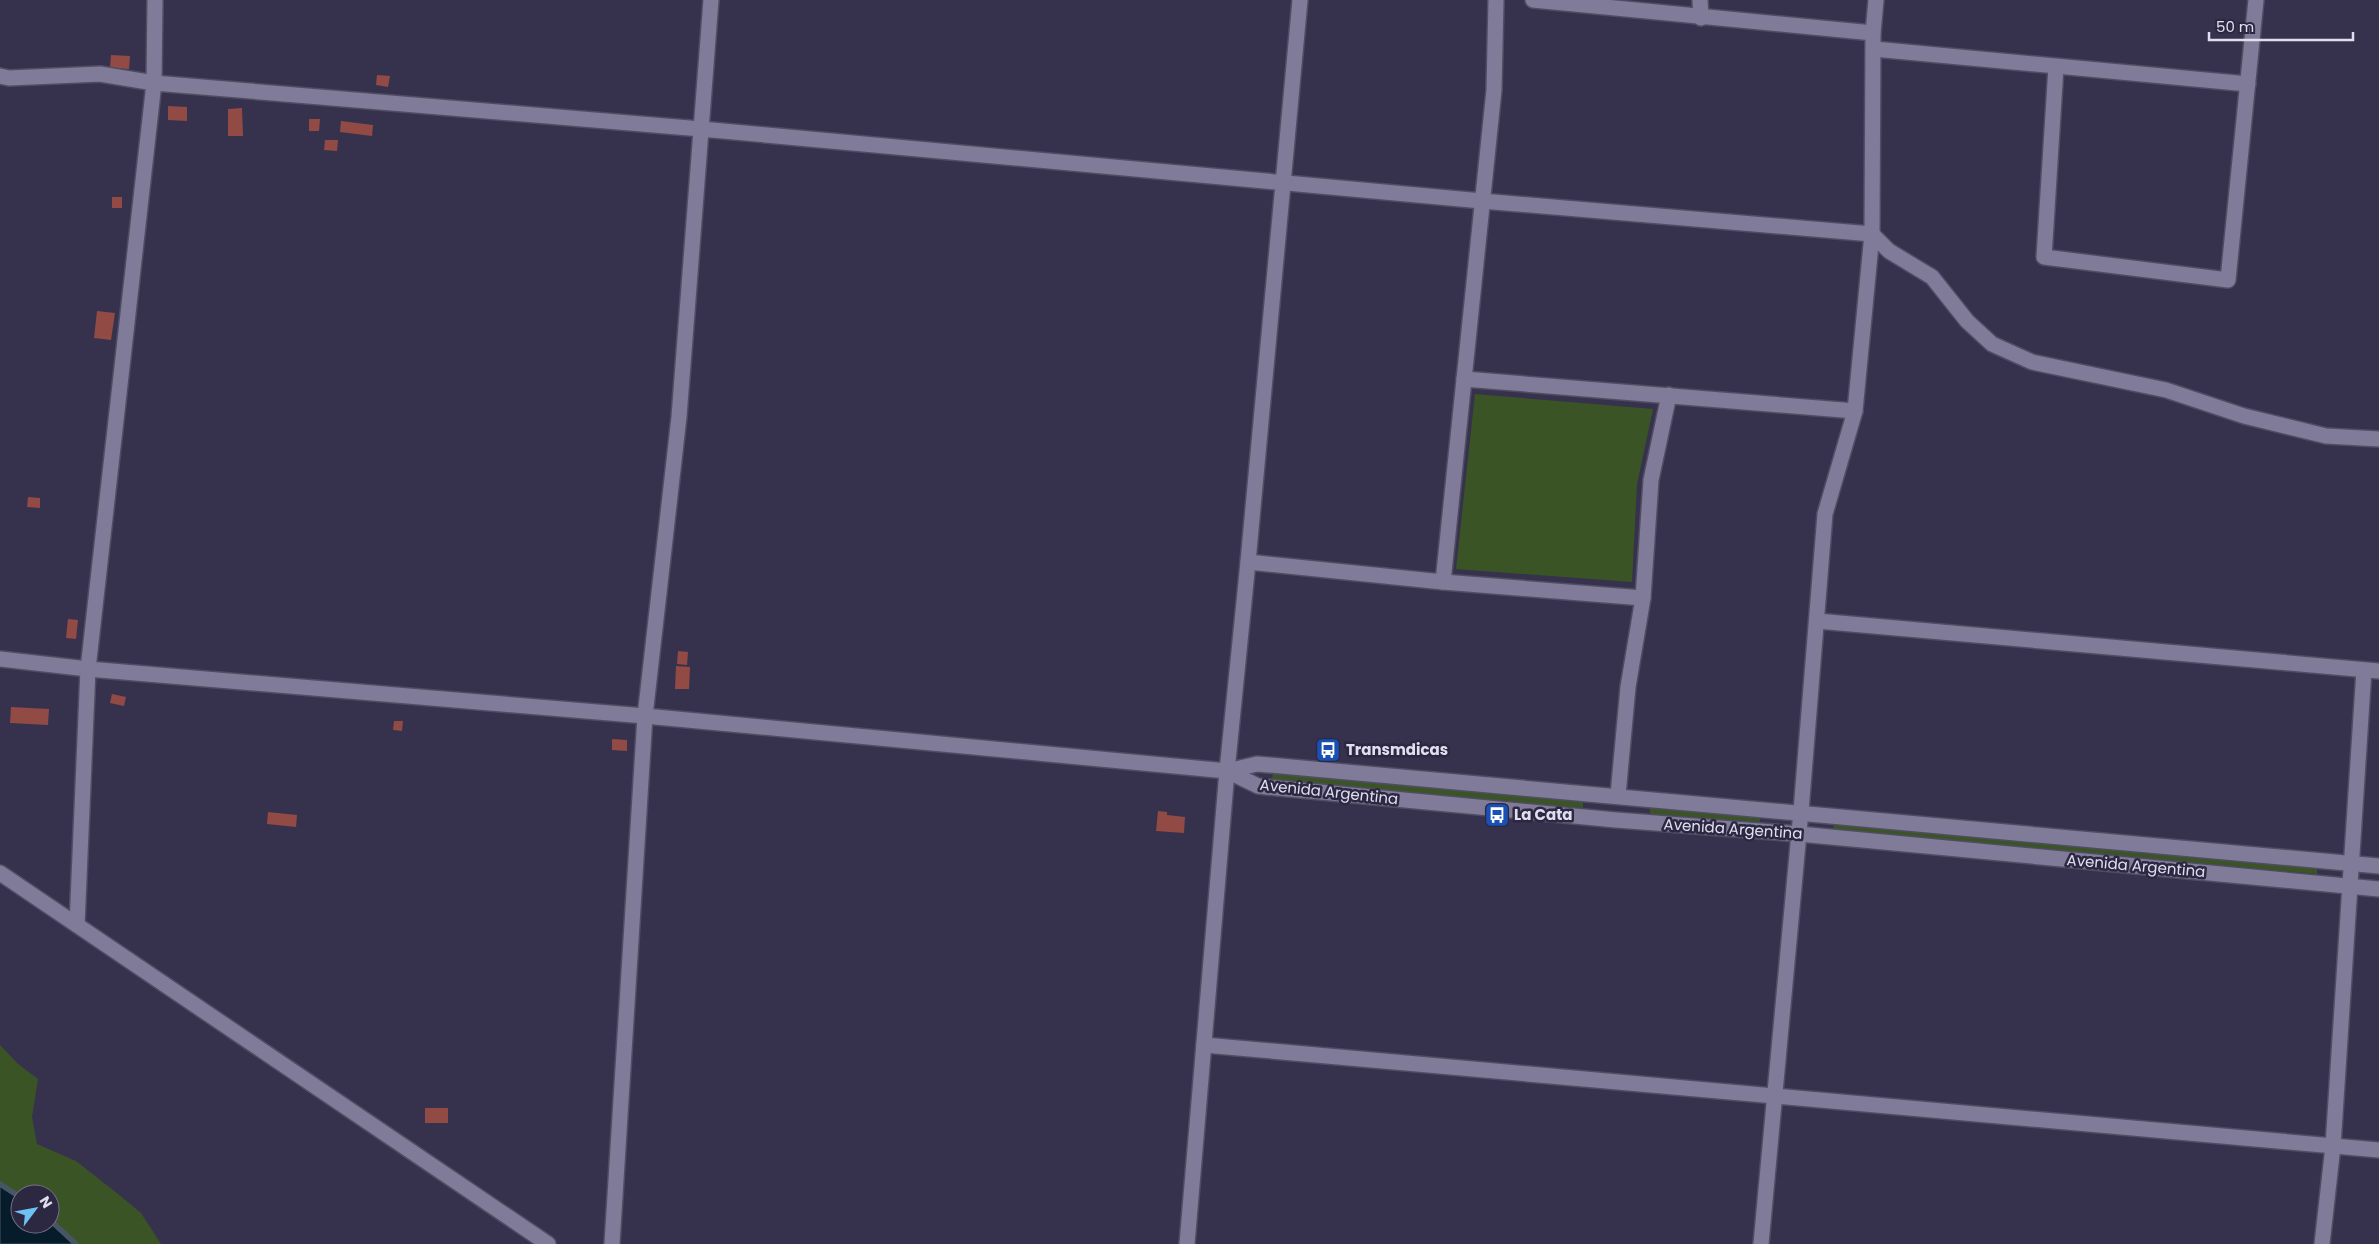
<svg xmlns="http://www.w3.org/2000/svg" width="2379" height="1244" viewBox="0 0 2379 1244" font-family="Poppins,sans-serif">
  <rect width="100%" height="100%" fill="#36324d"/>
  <!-- green -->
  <g fill="#3b5425">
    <path d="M1475 394 1653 409 1637 484 1632 582 1456 569Z"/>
    <path d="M1273 772 1583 801V808L1272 780Z"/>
    <path d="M1650 806 1760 815V822L1650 814Z"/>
    <path d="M1834 822 2317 867V874L1833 829Z"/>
    <path d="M0 1045 18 1064 38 1079 32 1117 37 1144 76 1161 118 1194 141 1213 161 1244H76L50 1220V1194H20V1197L0 1184Z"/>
  </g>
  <!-- water -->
  <path fill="#061c2a" stroke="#475665" d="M0 1184 20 1197V1224H50V1220L76 1244H0Z"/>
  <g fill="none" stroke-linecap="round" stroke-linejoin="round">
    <!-- stream -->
    <g stroke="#475665" stroke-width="5.5">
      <path d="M0 1184 20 1197"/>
      <path d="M50 1220 76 1244"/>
    </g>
  </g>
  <!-- building -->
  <g fill="#924a45">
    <path d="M111 55 130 56 129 69 110 68Z"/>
    <path d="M377 75 390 76 388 87 376 85Z"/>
    <path d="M168 106 187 107V121L168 120Z"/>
    <path d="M242 108 243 136H228V109Z"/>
    <path d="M309 119H320L319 131H309Z"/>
    <path d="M341 121 373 125 372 136 340 132Z"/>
    <path d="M325 140H338L337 151 324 150Z"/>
    <rect x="112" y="197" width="10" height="11"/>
    <path d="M97 311 115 313 111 340 94 338Z"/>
    <path d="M28 497 40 498V508L27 507Z"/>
    <path d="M68 619 78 620 76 639 66 638Z"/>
    <path d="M678 651 688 652 687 665 677 664Z"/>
    <path d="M676 666 690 667 689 689H675Z"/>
    <path d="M112 694 126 697 124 706 110 703Z"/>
    <path d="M11 707 49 709 48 725 10 723Z"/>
    <path d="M394 721H403L402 731 393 730Z"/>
    <path d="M612 739 627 740V751L612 750Z"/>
    <path d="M1158 811 1167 812V815L1185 817 1184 833 1156 831Z"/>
    <path d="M268 812 297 815 296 827 267 824Z"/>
    <rect x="425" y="1108" width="23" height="15"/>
  </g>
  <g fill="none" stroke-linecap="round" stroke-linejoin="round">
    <defs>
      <g id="street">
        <path d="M1533 0 1873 33"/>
        <path d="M1700 0 1701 18"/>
        <path d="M1874 49 2248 84"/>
        <path d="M2056 67 2044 257 2228 280 2256 0"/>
        <path d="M0 76 9 78 100 74 154 83 701 129 1482 201 1872 234 1889 251 1932 277 1967 321 1992 344 2032 362 2166 390 2244 416 2326 436 2379 439"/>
        <path d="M1464 379 1855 411"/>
        <path d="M1248 562 1443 582 1643 598"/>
        <path d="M1443 582 1494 90 1496 0"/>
        <path d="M1817 621 2379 671"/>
        <path d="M0 659 88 669 645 716 1227 771"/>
        <path d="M1618 795 1628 687 1643 598 1651 480 1669 395"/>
        <path d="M0 873 548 1244"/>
        <path d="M77 925 88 669 154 83 155 0"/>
        <path d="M1204 1045 2379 1150"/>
        <path d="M612 1244 645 716 679 417 711 0"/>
        <path d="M1761 1244 1801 811 1825 514 1855 411 1872 234 1873 33 1876 0"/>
      </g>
      <g id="secondary">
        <path d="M1227 771 1258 786 1267 787 1616 820 1799 834 2379 889"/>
        <path d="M1227 771 1257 764 1269 765 2379 866"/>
        <path d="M1187 1244 1227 771 1248 562 1300 0"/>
        <path d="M2322 1244 2333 1146 2364 670"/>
      </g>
    </defs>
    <!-- street casing -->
    <use href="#street" stroke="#504d63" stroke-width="18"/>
    <!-- secondary casing -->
    <use href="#secondary" stroke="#504d63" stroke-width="18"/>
    <!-- street -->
    <use href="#street" stroke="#7f7b99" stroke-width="15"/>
    <!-- secondary -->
    <use href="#secondary" stroke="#7f7b99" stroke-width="15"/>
  </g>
  <!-- icons -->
  <defs>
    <symbol id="bus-square" viewBox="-11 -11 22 22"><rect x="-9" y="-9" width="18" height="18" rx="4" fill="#1a4fb4" stroke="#2c2842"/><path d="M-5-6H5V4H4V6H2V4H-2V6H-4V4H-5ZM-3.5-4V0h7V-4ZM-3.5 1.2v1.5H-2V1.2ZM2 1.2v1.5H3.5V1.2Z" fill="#fff"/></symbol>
  </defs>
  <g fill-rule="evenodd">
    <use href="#bus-square" x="1314" y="736" width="28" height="28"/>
    <use href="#bus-square" x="1483" y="801" width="28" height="28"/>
  </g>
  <g text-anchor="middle" stroke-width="5" stroke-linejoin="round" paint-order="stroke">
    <!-- poi labels -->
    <g font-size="15" font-weight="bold" fill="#e0dff0" stroke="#2c2842" text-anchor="start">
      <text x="1346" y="755">Transmdicas</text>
      <text x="1514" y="820">La Cata</text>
    </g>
    <!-- street labels -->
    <g font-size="15" fill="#e0dff0" stroke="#2c2842">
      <text transform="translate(1329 792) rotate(6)" y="5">Avenida Argentina</text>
      <text transform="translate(1733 829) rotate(4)" y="5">Avenida Argentina</text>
      <text transform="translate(2136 866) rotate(5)" y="5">Avenida Argentina</text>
    </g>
  </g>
  <!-- north arrow -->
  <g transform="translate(35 1209) rotate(58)"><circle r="24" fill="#2c2842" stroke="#747188"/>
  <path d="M0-4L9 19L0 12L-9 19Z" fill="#6ec2f3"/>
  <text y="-8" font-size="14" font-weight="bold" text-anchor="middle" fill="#e0dff0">N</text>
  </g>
  <!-- scale -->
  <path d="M2209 32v8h144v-8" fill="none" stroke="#e0dff0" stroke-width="2.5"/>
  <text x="2216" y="32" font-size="15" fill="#e0dff0" stroke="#2c2842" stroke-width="4" paint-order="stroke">50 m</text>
</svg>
